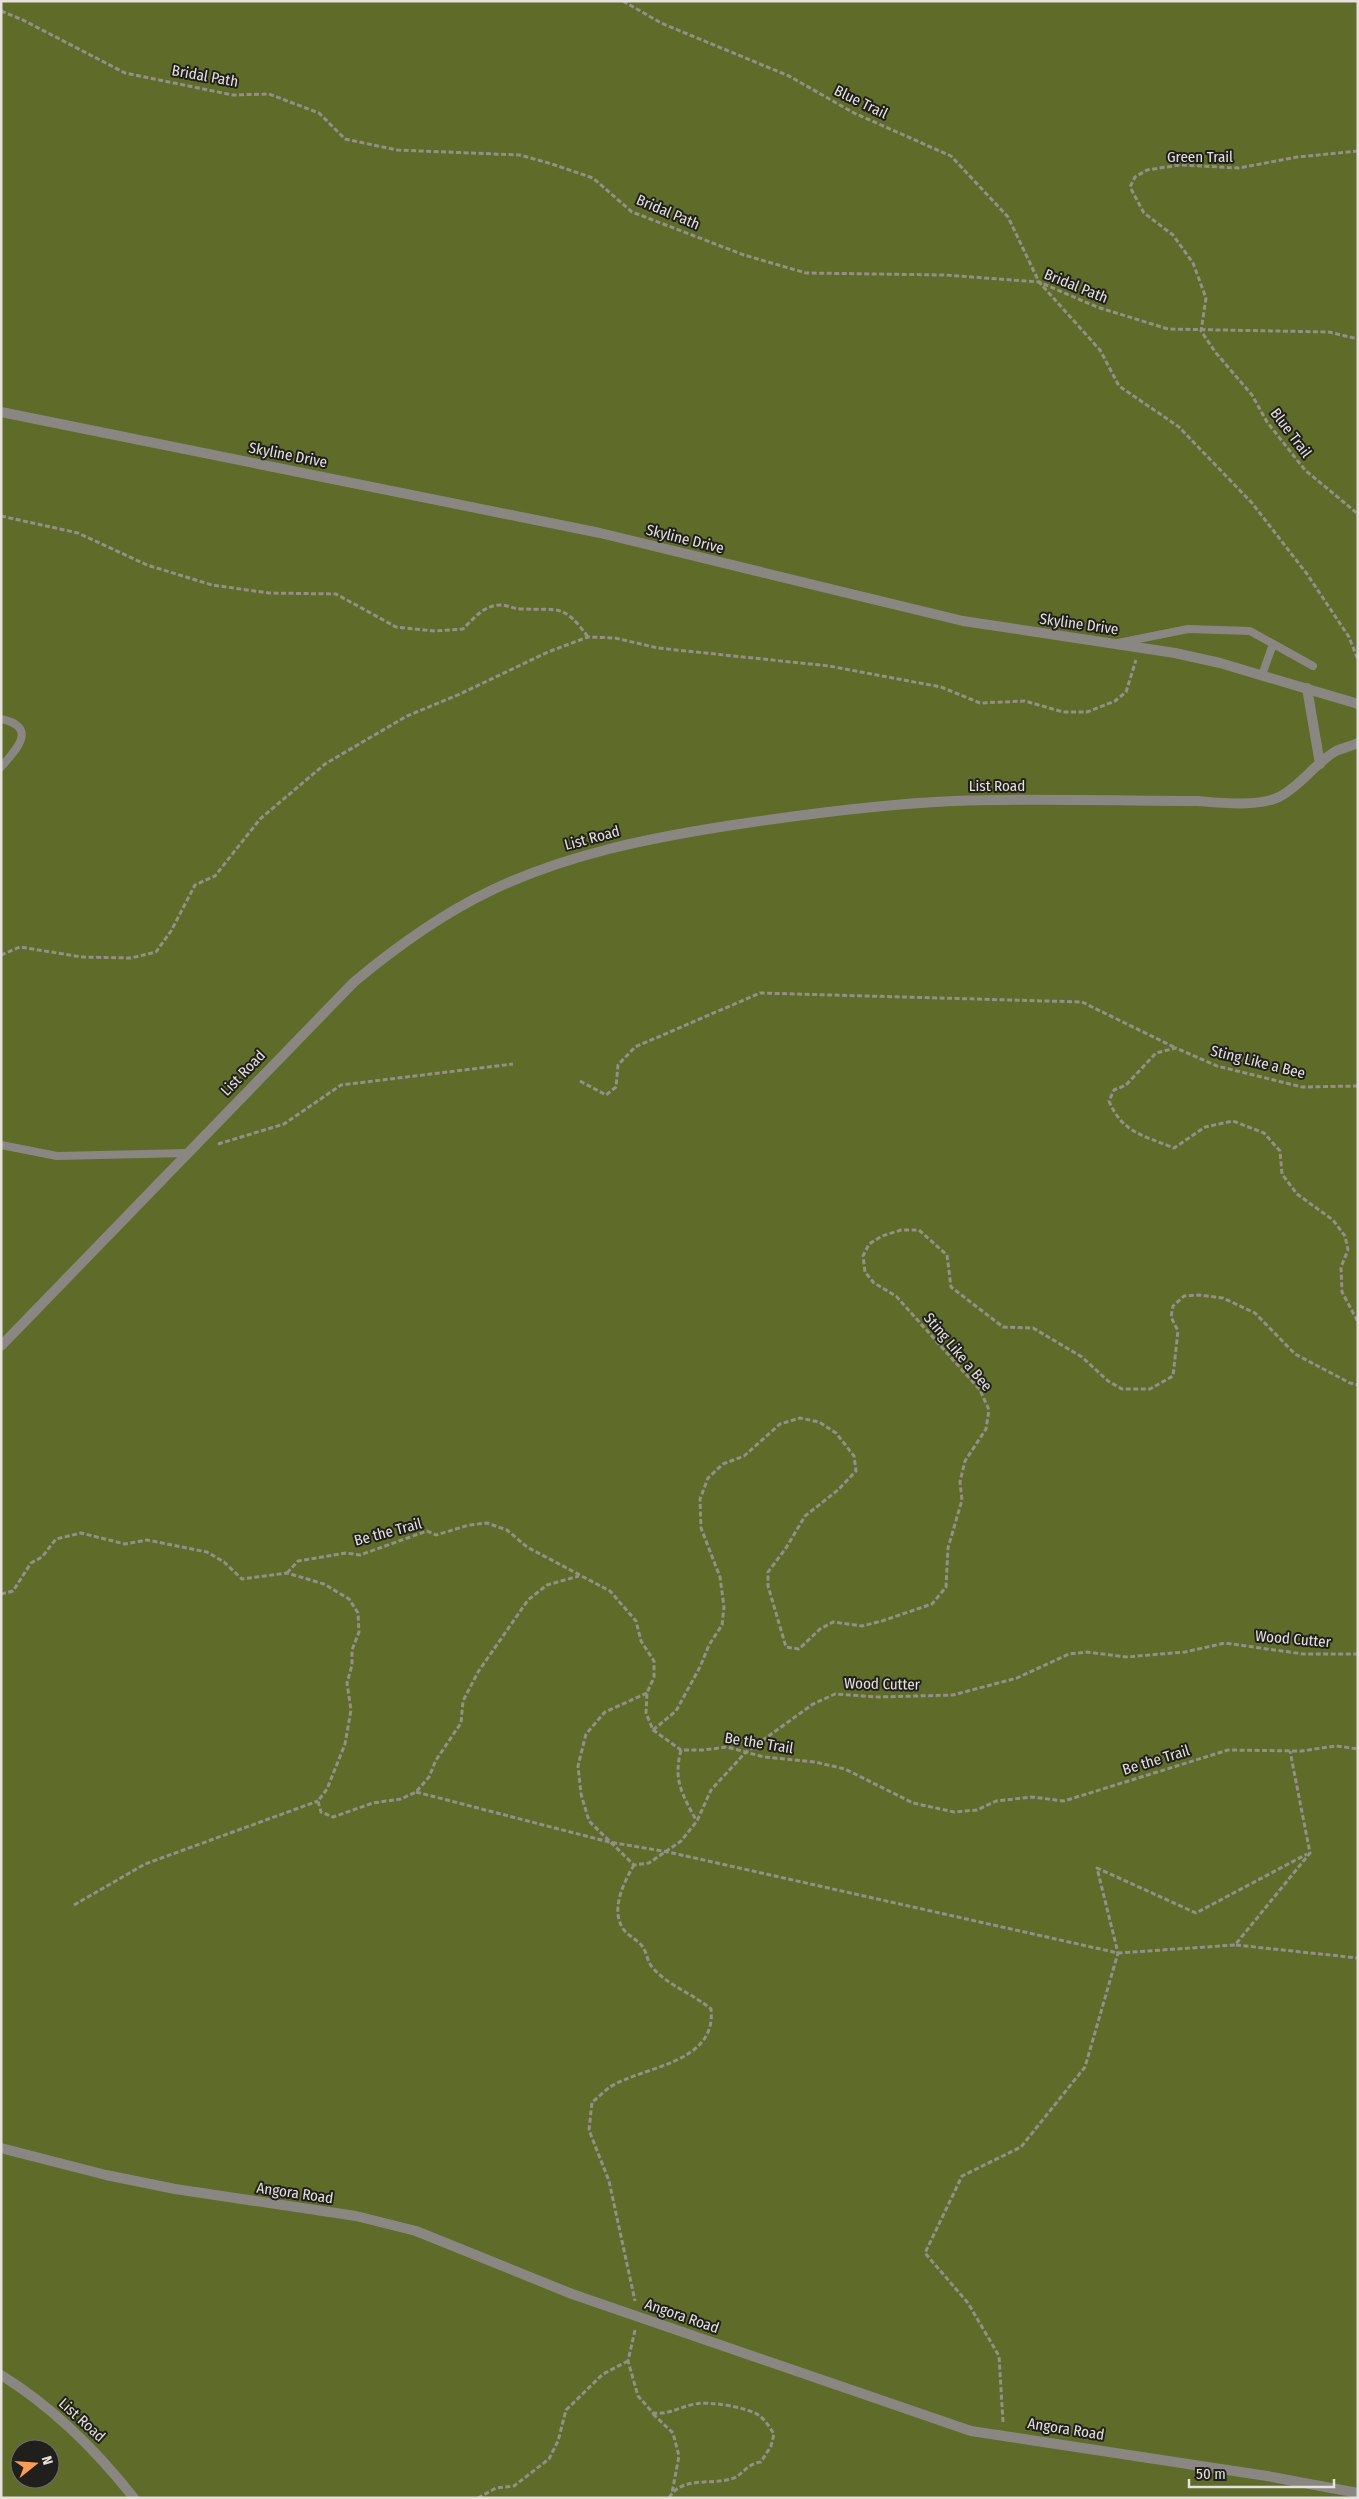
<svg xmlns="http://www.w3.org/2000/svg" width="1359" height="2499" viewBox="0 0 1359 2499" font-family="'Fira Sans Condensed',sans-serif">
  <rect width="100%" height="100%" fill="#3c372f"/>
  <!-- forest -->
  <path fill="#5e6b29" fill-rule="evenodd" d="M1 1H1358V2498H1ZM20 2449H50V2479H20Z"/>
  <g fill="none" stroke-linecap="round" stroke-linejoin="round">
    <!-- path -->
    <g stroke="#938f89" stroke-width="3" stroke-dasharray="5 2.5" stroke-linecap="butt">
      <path d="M623 1 661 23 789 76 854 113 951 156 1008 217 1039 282 1100 350 1119 386 1179 427 1252 503 1307 574 1349 637 1358 660"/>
      <path d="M1 11 23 20 125 73 233 95 269 94 319 113 345 139 397 150 520 155 552 164 593 178 632 212 744 255 806 273 945 275 1039 282 1097 307 1168 329 1329 332 1358 339"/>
      <path d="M1358 151 1297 157 1239 168 1180 165 1147 170 1135 177 1130 187 1144 213 1173 235 1193 263 1206 298 1201 331 1216 353 1252 395 1267 422 1305 470 1358 514"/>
      <path d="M1 516 78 533 147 565 212 585 269 593 336 594 396 627 435 631 463 629C474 618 485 604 502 605 509 606 515 609 521 609 559 610 564 604 588 637"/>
      <path d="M1 955 20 947 82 957 131 958 156 952 171 931 195 885 215 876 260 819 325 764 407 716 460 694 548 652 588 637 615 638 658 648 829 666 941 687 980 703 1025 701 1063 712H1087L1115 701 1126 692 1136 660"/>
      <path d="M580 1081 606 1095 616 1087 618 1065 635 1047 760 993 1082 1002 1176 1048"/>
      <path d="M1358 1086 1302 1087 1217 1066 1176 1048 1156 1053 1126 1085 1114 1090 1109 1101C1122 1133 1145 1136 1174 1148L1205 1127 1233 1121 1264 1133 1280 1151 1282 1174 1297 1194 1333 1220 1345 1236 1348 1250 1341 1267 1342 1292 1358 1322"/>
      <path d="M218 1144 284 1124 341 1085 513 1064"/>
      <path d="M287 1573 298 1561 346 1553 360 1555 427 1531 436 1535 469 1525 487 1523 507 1530 527 1547 610 1591 636 1621 641 1641 654 1661V1677L647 1693 646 1713 653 1730 681 1750H703L727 1747 764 1757 815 1762 845 1769 913 1803 954 1812 977 1810 996 1801 1032 1797 1064 1801 1228 1750 1301 1751 1336 1746 1358 1749"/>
      <path d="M1 1594 13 1591 31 1563 42 1557 56 1539 81 1533 125 1544 147 1540 207 1552 224 1562 242 1579 287 1573 324 1584 349 1599 358 1613 359 1632 352 1650V1665L347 1683 351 1710 345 1744 327 1789 318 1801 321 1812 333 1817 373 1803 401 1799 416 1792 429 1777 436 1760 461 1723 463 1701 478 1672 528 1600 547 1585 579 1576"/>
      <path d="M647 1693 605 1712 586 1734 578 1766 581 1794 589 1821 634 1865 649 1863 681 1841 697 1821 711 1790 745 1753 813 1704 835 1694 878 1697 953 1695 1017 1678 1069 1654 1087 1652 1126 1657 1185 1652 1225 1643 1303 1654H1358"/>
      <path d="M653 1730 676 1711 700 1667 709 1645 722 1625 724 1607 720 1577 701 1528 700 1499 708 1478 723 1464 744 1456 780 1424 800 1418 819 1422 836 1433 854 1456 856 1471 838 1490 805 1516 786 1548 768 1572V1586L786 1647 799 1649 820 1629 833 1622 862 1626 882 1621 932 1604 946 1587 948 1548 962 1500 960 1482 965 1461 986 1429 989 1410 980 1390 896 1296 874 1283 865 1272 863 1256 869 1244 882 1236 901 1230H919L947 1255 951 1287 1003 1327 1033 1328 1082 1357 1108 1381 1122 1389H1150L1173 1376 1178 1331 1171 1317 1173 1306 1184 1296 1199 1295 1223 1298 1255 1313 1295 1354 1350 1383 1358 1385"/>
      <path d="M681 1750C673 1780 682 1794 696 1820"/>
      <path d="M416 1792 609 1842 668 1852 1118 1953 1235 1945 1310 1853 1290 1751"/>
      <path d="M634 1865C624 1882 611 1908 622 1927 626 1935 637 1939 642 1946 647 1952 647 1961 652 1967 668 1986 692 1993 711 2009 717 2064 643 2066 610 2087 604 2091 598 2098 592 2102L589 2130 609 2181 635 2301"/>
      <path d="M74 1905 145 1864 318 1801"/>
      <path d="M1236 1945 1358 1958"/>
      <path d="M635 2330 628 2361 638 2396 653 2413C669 2415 679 2407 695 2404 709 2401 748 2407 760 2416 766 2421 770 2428 774 2434L771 2446 761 2462C745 2464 743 2476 731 2479 712 2485 681 2476 669 2498"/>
      <path d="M653 2414 673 2433 679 2456 672 2493"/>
      <path d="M1003 2422 999 2356 968 2303 925 2253 962 2176 1021 2147 1085 2067 1118 1953 1097 1868 1196 1913 1307 1854"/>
      <path d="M478 2498 496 2488 514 2486 549 2459 558 2441 566 2410 603 2374 628 2361"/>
    </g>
    <!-- service -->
    <g stroke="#8a8783" stroke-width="8">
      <path d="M1118 643 1188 629 1250 631 1313 666"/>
      <path d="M1262 675 1273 644"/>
      <path d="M1 719C39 727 16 750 1 767"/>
      <path d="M1 1145 57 1156 187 1153"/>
    </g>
    <!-- minor -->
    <g stroke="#8a8783" stroke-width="10">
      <path d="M1 412 600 533 963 621 1175 653 1220 663 1358 704"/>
      <path d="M1307 688 1320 764"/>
      <path d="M1 1346 354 982C396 947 440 915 490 891 567 854 649 838 733 825 806 814 880 804 954 801 1035 798 1117 801 1198 801 1221 803 1258 807 1279 797 1301 786 1315 763 1336 751 1343 748 1351 746 1358 743"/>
      <path d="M1 2375C53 2407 96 2450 134 2498"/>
    </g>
    <!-- tertiary -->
    <path stroke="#8a8783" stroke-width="10" d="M1 2148 106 2175 175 2189 356 2216 416 2231 572 2294 971 2431 1267 2476 1358 2493"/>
  </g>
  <g text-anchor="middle" stroke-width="4" stroke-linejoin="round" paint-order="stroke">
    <!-- street labels -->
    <g font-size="15" fill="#e5e2dd" stroke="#211f1b">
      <text transform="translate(205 76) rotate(10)" y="5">Bridal Path</text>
      <text transform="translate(861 102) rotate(26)" y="5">Blue Trail</text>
      <text x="1200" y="162">Green Trail</text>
      <text transform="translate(668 212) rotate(23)" y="5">Bridal Path</text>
      <text transform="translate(1076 286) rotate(22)" y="5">Bridal Path</text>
      <text transform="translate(1291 433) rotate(53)" y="5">Blue Trail</text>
      <text transform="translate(288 455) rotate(11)" y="5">Skyline Drive</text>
      <text transform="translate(685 539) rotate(14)" y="5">Skyline Drive</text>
      <text transform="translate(1079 624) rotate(8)" y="5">Skyline Drive</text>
      <text x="997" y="791">List Road</text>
      <text transform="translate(592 838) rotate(-15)" y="5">List Road</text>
      <text transform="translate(1258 1062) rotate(14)" y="5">Sting Like a Bee</text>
      <text transform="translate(243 1073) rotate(-46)" y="5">List Road</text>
      <text transform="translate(958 1352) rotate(50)" y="5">Sting Like a Bee</text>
      <text transform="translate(388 1532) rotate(-15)" y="5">Be the Trail</text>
      <text transform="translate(1293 1639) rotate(5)" y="5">Wood Cutter</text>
      <text transform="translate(882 1684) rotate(1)" y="5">Wood Cutter</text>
      <text transform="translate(759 1743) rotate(9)" y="5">Be the Trail</text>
      <text transform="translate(1156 1760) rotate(-17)" y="5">Be the Trail</text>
      <text transform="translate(295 2193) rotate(8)" y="5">Angora Road</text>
      <text transform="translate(682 2316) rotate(19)" y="5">Angora Road</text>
      <text transform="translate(82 2420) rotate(42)" y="5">List Road</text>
      <text transform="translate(1066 2429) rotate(9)" y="5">Angora Road</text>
    </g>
  </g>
  <!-- border -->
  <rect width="1359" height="2499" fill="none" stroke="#e5e2dd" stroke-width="5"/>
  <!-- north arrow -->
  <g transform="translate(35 2464) rotate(73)"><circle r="24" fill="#211f1b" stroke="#6f6d69"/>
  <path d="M0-4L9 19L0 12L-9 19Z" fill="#fd9d55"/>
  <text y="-8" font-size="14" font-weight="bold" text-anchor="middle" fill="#e5e2dd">N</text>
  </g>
  <!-- scale -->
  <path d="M1189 2479v8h145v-8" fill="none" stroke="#e5e2dd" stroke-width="2.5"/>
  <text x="1196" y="2479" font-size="15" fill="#e5e2dd" stroke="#211f1b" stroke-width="4" paint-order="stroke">50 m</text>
</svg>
